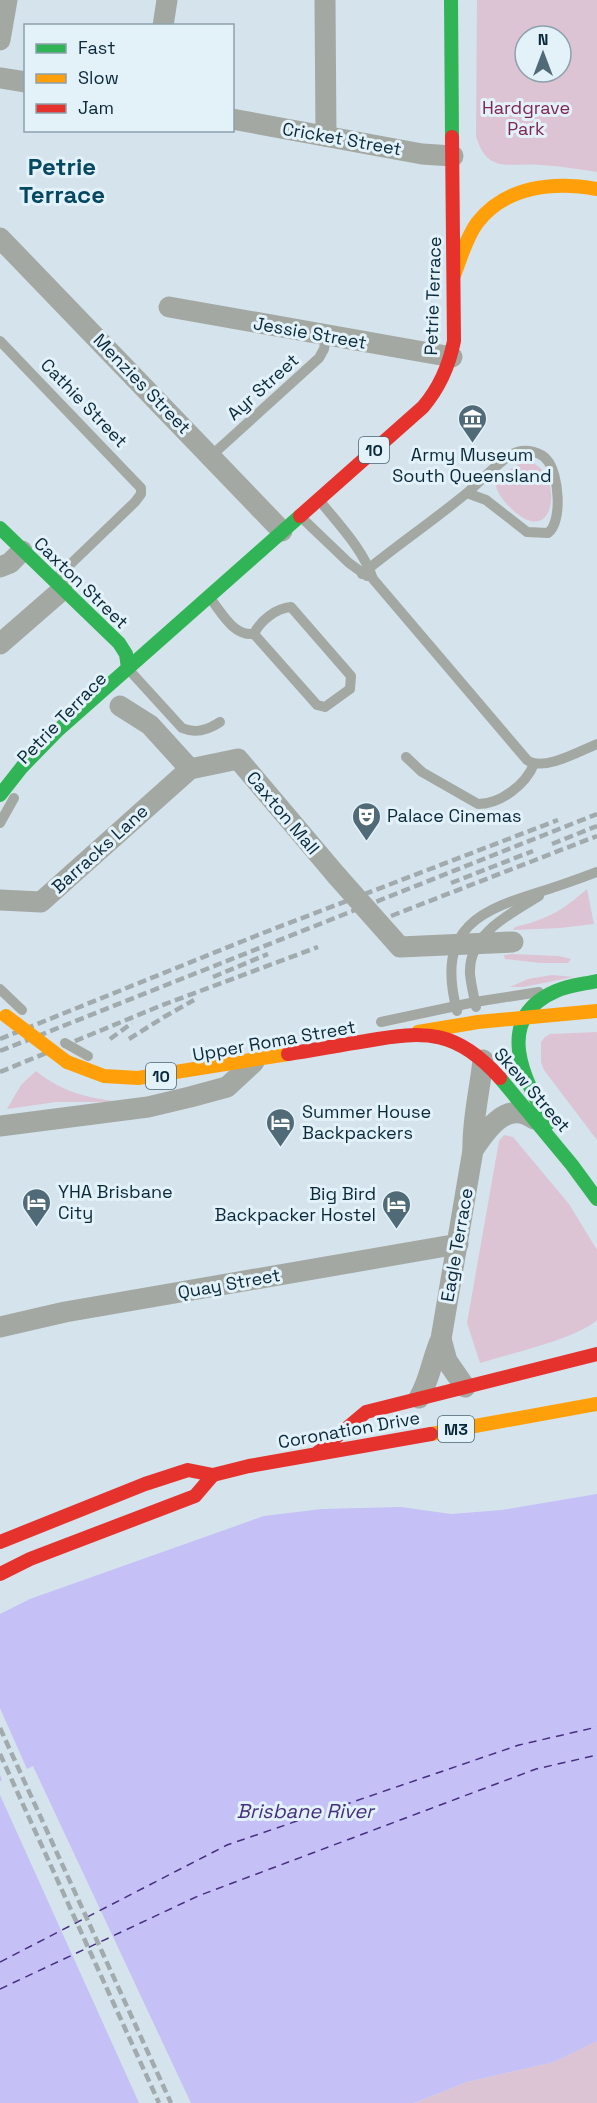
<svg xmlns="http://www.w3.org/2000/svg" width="597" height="2103" viewBox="0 0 597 2103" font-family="'Space Grotesk',sans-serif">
  <rect width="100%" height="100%" fill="#d4e3ec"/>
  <!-- green -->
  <g fill="#ddc4d4" fill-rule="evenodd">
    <path d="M477 0H597V172C578 169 559 166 540 165 510 162 487 175 476 136ZM525 36H561V72H525Z"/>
    <path d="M524 461C564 463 559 550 515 512 507 505 499 497 496 486L501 475Z"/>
    <path d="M587 889 594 924 560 928 513 930 515 927C548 919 562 911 587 889Z"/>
    <path d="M513 954 559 956 571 959 568 963H540L505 959 504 955Z"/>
    <path d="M552 975 574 977 523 987H510L528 979Z"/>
    <path d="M597 1032V1140L544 1070 541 1062V1042L545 1037 550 1034Z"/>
    <path d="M36 1071C63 1093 91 1099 125 1102H56L7 1109 21 1085Z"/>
    <path d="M504 1135 513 1137 569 1204 597 1250V1320C576 1339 509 1354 480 1363L467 1323 499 1141Z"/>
    <path d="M597 2041V2103H414L467 2082 554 2062Z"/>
  </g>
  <!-- water -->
  <path fill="#c5c0f5" d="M597 1494V2041L554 2062 467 2082 414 2103H0V1614L30 1599 264 1516 322 1509 401 1507 451 1514 502 1510Z"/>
  <!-- pier -->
  <path fill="#d4e3ec" d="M0 1708 27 1769 33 1766 191 2103H139L0 1795V1781L2 1780 0 1775Z"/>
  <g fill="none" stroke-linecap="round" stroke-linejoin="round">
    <!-- ferry -->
    <g stroke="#462f80" stroke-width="1.5" stroke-dasharray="8 6" stroke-linecap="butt">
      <path d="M0 1962 227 1845 519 1745 597 1727"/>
      <path d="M0 1989 198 1896 536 1769 597 1755"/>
    </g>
    <!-- lane -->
    <g stroke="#a4a8a2" stroke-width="10">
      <path d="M0 341 141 488V494L135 502 55 579"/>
      <path d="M211 456 319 358 324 349 326 336"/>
      <path d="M320 501C339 525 363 549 373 579L527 760C543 772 580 751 597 744"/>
      <path d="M303 519 349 563 367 576"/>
      <path d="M362 574C396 546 433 521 468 492 479 483 505 455 517 452 527 449 541 452 547 460 559 473 563 522 548 533L527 532 486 500 467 493"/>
      <path d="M210 598C222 613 233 636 254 634L317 705 325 707 350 689 351 676 291 607C276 608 260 621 254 634"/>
      <path d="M130 671 182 728C196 734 208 730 220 722"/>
      <path d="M406 757 422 772 478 804C501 804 526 784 534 764"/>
      <path d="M0 823 14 798"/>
      <path d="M0 989 22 1010"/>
      <path d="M476 1007C474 996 471 985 470 974 468 934 510 914 539 896"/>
      <path d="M457 1011C435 926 480 910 549 889 565 884 581 878 597 872"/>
      <path d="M381 1022 475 1002 539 992"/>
    </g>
    <!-- street -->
    <g stroke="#a4a8a2" stroke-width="21">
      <path d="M325 0 326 136"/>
      <path d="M163 26 167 0"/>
      <path d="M0 40 7 0"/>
      <path d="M0 78 26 82"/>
      <path d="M232 119 422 154 453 156"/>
      <path d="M0 238 282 531"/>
      <path d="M169 307 452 357"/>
      <path d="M0 567 10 563 22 551"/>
      <path d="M0 644 62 590"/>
      <path d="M120 706 150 725 190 769"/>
      <path d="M0 900 41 902 190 769 238 759 337 876"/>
      <path d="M0 1126 148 1107 190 1097 227 1087 254 1062"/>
      <path d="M473 1150C486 1131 506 1099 534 1119"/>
      <path d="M0 1327 65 1312 458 1244"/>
      <path d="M441 1339 447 1361 465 1387"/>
      <path d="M419 1398C430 1380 432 1358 441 1339L473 1150C472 1120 480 1090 483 1060"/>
    </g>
    <!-- fast -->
    <g stroke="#30b455" stroke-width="14">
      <path d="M451 0 452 137"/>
      <path d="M0 528 119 643 126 654 128 668"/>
      <path d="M0 795 22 767 57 731 300 516"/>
      <path d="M500 1078 572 1165 597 1199"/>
      <path d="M549 1123C524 1080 492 1019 556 991 569 985 584 984 597 981"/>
    </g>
    <!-- slow -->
    <g stroke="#ff9f0a" stroke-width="14">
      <path d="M454 275C461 258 466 238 477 223 505 186 554 181 597 189"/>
      <path d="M418 1032 478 1022 597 1011"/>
      <path d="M67 1062 104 1076 138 1078 288 1054"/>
      <path d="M431 1434 597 1404"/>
    </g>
    <!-- jam -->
    <g stroke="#e5322d" stroke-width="14">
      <path d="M300 516 423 407C440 387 449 366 454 341L452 137"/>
      <path d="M288 1054C314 1050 340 1045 366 1041 426 1030 457 1030 500 1078"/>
      <path d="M316 1454 366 1412 597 1354"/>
      <path d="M0 1542 145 1484 188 1470 213 1475 249 1466 431 1434"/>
      <path d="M0 1574 30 1559 195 1496 213 1475"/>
    </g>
    <!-- rail -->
    <g stroke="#a1aaac" stroke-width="4.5" stroke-dasharray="9 4.5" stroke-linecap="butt">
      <path d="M552 844 597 826"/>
      <path d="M451 883 533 851"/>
      <path d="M391 916 597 836"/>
      <path d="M213 977 268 954"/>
      <path d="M0 1039 263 933 558 820"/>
      <path d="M110 1039 132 1023"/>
      <path d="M129 1039 164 1017 194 1000"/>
      <path d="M0 1051 597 814"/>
      <path d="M0 1072 160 1006 318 947"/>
      <path d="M0 1728 171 2103"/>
      <path d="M0 1754 159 2103"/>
    </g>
    <!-- lane-bridge -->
    <path stroke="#a4a8a2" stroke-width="10" d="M65 1043 88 1056"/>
    <!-- street-bridge -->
    <path stroke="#a4a8a2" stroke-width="21" d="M337 876 400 947 513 942"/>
    <!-- slow-bridge -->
    <path stroke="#ff9f0a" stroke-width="14" d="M6 1016 67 1062"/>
  </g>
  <!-- icons -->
  <defs>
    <symbol id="museum-pin" viewBox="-11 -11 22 30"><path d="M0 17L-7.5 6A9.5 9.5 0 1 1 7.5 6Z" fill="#506a77" stroke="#e3f1f9"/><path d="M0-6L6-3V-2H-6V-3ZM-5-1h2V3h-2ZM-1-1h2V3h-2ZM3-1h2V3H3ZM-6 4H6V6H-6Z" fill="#fff"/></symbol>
    <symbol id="theatre-pin" viewBox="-11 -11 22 30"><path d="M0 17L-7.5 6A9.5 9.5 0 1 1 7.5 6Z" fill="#506a77" stroke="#e3f1f9"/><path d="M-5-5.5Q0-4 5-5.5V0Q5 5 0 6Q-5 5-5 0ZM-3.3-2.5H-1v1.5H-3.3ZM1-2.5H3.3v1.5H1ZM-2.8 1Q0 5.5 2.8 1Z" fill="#fff"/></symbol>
    <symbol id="hotel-pin" viewBox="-11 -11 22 30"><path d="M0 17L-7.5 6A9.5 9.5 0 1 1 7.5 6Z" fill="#506a77" stroke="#e3f1f9"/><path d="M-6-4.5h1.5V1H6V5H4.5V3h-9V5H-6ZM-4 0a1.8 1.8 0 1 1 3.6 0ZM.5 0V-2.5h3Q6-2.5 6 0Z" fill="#fff"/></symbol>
  </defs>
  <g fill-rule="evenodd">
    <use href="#museum-pin" x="456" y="402" width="33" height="45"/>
    <use href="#theatre-pin" x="350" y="800" width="33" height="45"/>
    <use href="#hotel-pin" x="264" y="1106" width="33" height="45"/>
    <use href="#hotel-pin" x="20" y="1186" width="33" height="45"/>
    <use href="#hotel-pin" x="380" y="1188" width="33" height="45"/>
  </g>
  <g text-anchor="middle" stroke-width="6" stroke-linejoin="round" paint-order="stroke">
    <!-- shield labels -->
    <g fill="#e3f1f9" stroke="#4a6572" stroke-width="1.5">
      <rect x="359" y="437" width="30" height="26" rx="4.5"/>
      <rect x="146" y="1063" width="30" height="26" rx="4.5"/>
      <rect x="438" y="1416" width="36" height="26" rx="4.5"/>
    </g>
    <g font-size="16" font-weight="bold" fill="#092938">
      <text x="374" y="456">10</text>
      <text x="161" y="1082">10</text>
      <text x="456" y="1435">M3</text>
    </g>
    <!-- park labels -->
    <g font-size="18" fill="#7e2553" stroke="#e3f1f9">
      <text x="526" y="114">Hardgrave<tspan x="526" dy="21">Park</tspan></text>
    </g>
    <!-- street labels -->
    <g font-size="18" fill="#092938" stroke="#e3f1f9">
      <text transform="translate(342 139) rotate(10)" y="6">Cricket Street</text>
      <text transform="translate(433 296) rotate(-88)" y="6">Petrie Terrace</text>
      <text transform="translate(310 333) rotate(10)" y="6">Jessie Street</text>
      <text transform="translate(142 384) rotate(46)" y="6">Menzies Street</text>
      <text transform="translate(263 387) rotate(-42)" y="6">Ayr Street</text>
      <text transform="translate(84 403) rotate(46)" y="6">Cathie Street</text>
      <text transform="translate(81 583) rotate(44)" y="6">Caxton Street</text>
      <text transform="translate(62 718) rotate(-46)" y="6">Petrie Terrace</text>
      <text transform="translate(283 813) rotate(50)" y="6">Caxton Mall</text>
      <text transform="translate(100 849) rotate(-42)" y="6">Barracks Lane</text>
      <text transform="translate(274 1041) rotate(-10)" y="6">Upper Roma Street</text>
      <text transform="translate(532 1090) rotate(49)" y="6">Skew Street</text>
      <text transform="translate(457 1245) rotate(-80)" y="6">Eagle Terrace</text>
      <text transform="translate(229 1284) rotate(-10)" y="6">Quay Street</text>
      <text transform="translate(349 1430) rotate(-10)" y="6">Coronation Drive</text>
    </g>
    <!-- poi labels -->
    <g font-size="18" fill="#092938" stroke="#e3f1f9" text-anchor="start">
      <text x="472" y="461" text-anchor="middle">Army Museum<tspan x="472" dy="21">South Queensland</tspan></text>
      <text x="387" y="822">Palace Cinemas</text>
      <text x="302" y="1118">Summer House<tspan x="302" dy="21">Backpackers</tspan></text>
      <text x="58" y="1198">YHA Brisbane<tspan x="58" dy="21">City</tspan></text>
      <text x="376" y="1200" text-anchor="end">Big Bird<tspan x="376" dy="21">Backpacker Hostel</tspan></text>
    </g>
    <!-- water labels -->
    <g font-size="20" font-style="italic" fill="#462f80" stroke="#e3f1f9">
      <text x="305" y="1818">Brisbane River</text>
    </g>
    <!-- district labels -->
    <g font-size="24" font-weight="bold" fill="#064762" stroke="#e3f1f9">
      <text x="62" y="175">Petrie<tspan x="62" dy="28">Terrace</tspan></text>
    </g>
  </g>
  <!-- legend -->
  <rect x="24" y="24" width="210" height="108" fill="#e3f1f9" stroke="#8ca1ac" stroke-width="1.5"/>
  <rect x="36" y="44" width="30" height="9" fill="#30b455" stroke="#8ca1ac" stroke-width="1.5"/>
  <text x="78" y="54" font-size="18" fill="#092938">Fast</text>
  <rect x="36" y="74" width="30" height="9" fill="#ff9f0a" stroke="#8ca1ac" stroke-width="1.5"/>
  <text x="78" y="84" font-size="18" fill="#092938">Slow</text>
  <rect x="36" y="104" width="30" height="9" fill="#e5322d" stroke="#8ca1ac" stroke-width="1.5"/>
  <text x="78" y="114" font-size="18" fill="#092938">Jam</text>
  <!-- north arrow -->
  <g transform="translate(543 54)"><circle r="28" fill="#e3f1f9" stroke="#8ca1ac" stroke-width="1.5"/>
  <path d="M0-4.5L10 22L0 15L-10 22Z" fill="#506a77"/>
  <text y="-9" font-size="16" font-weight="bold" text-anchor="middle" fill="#092938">N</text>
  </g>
</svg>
